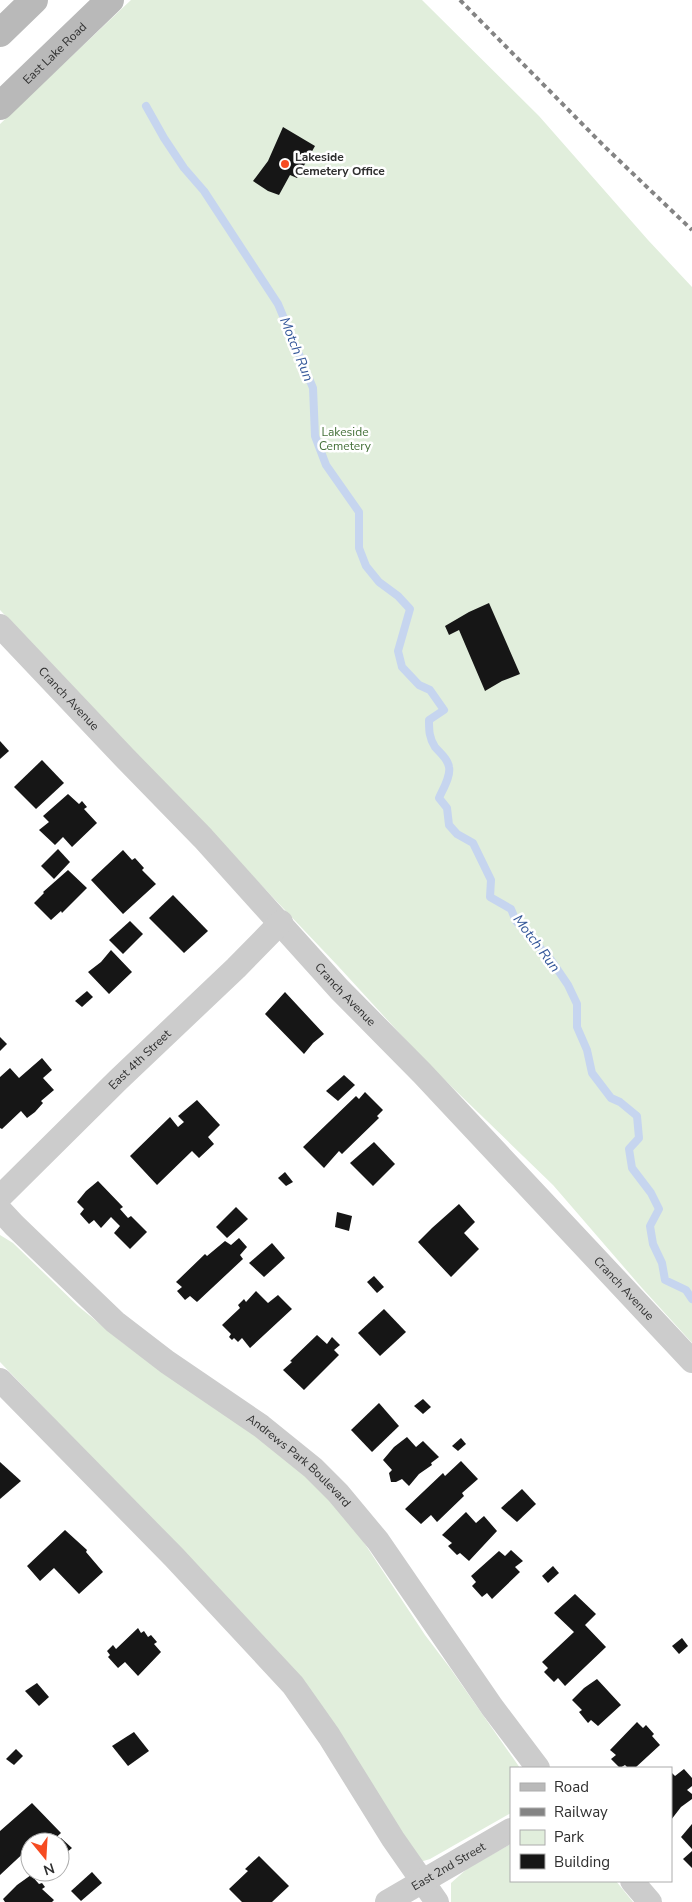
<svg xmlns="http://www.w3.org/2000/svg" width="692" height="1902" viewBox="0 0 692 1902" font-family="'Nunito Sans',sans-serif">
  <rect width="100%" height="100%" fill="#fff"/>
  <!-- green -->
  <g fill="#e1eedc">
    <path d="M131 0H422L539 116 648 240 692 287V1343L642 1288 553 1185 424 1060 338 966 0 610V124Z"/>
    <path d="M0 1235 13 1243 78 1306 123 1343 278 1452 327 1496 357 1532 425 1635 450 1668 520 1768H511V1813L430 1859 420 1862 383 1803 89 1458 47 1411 0 1362Z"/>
    <path d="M511 1844V1881H616L633 1902H451V1883L468 1868Z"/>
  </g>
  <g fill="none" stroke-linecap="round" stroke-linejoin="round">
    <!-- stream -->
    <path stroke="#c6d5ef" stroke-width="8" d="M146 106 164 138 184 168 204 191 278 304 313 388 315 436 326 465 359 512V548L366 566 379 582 398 596 410 609 398 651 402 667 419 685 430 690 444 710 429 720C429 730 429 738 435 747 440 753 448 759 449 767 451 776 443 789 439 798L447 808 449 825 457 834 473 843 491 880 490 897 511 909 516 921 551 960 568 985 577 1004V1027L587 1050 592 1073 611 1098 620 1102 637 1116 639 1138 629 1149 632 1168 651 1193 659 1209 650 1226 653 1244 662 1263 665 1280 686 1290 692 1299"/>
  </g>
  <!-- building -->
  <g fill="#161616">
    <path d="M283 127 315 146 297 178 290 175 279 195 268 191 253 181 268 161Z"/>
    <path d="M489 603 520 674 502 681 485 691 459 630 449 635 445 626 469 612Z"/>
    <path d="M0 741 9 751 0 759Z"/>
    <path d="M42 760 64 783 36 809 14 787Z"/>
    <path d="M68 794 79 804 82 801 87 807 84 809 97 823 72 847 63 837 55 845 39 830 49 822 43 816Z"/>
    <path d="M58 849 70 862 54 879 41 866Z"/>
    <path d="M123 850 132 860 135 858 144 868 142 870 156 884 123 914 91 880Z"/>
    <path d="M68 870 87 888 62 913 61 911 51 920 34 903 44 893 43 892Z"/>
    <path d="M173 895 208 931 184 953 149 918Z"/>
    <path d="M130 921 143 934 123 954 109 940Z"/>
    <path d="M111 950 132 972 109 994 88 972 101 962Z"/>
    <path d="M87 991 93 997 82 1007 75 1001Z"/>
    <path d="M285 992 324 1034 313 1043 304 1054 265 1014Z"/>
    <path d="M0 1037 7 1044 0 1051Z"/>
    <path d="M42 1058 52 1070 43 1078 54 1090 41 1101 43 1103 35 1112 27 1118 21 1111 2 1129 0 1128V1077L10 1068 19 1078Z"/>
    <path d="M344 1075 355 1085 338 1101 326 1091Z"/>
    <path d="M365 1092 383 1110 377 1116 379 1118 342 1154 339 1151 324 1168 303 1147 356 1096 359 1099Z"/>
    <path d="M197 1100 220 1125 208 1137 214 1144 199 1158 192 1151 157 1185 130 1156 170 1117 178 1127 184 1122 178 1116Z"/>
    <path d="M374 1142 395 1164 373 1186 350 1163Z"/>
    <path d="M285 1172 293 1182 286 1186 278 1178Z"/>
    <path d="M98 1181 123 1207 120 1209 128 1218 131 1216 147 1232 130 1249 114 1233 120 1226 111 1217 101 1228 94 1220 89 1224 80 1214 84 1209 77 1202 86 1191Z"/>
    <path d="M459 1204 475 1222 464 1233 479 1249 451 1277 418 1242 432 1228Z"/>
    <path d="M236 1207 248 1219 227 1238 216 1227Z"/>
    <path d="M337 1212 352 1216 349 1231 335 1227Z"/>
    <path d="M239 1238 247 1247 240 1255 243 1259 197 1302 190 1296 185 1300 177 1291 182 1287 176 1282 205 1254 207 1256 225 1241 231 1245Z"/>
    <path d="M272 1243 285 1258 264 1277 249 1263Z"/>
    <path d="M374 1276 384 1287 377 1293 367 1282Z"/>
    <path d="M256 1291 268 1303 278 1295 292 1309 250 1348 242 1338 238 1342 234 1338 232 1340 229 1337 231 1334 222 1325 240 1308 238 1305 244 1299 246 1302Z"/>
    <path d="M384 1309 406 1332 380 1356 358 1333Z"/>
    <path d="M317 1335 327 1344 332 1337 340 1345 334 1350 339 1355 304 1390 283 1370 292 1362 290 1361Z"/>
    <path d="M423 1399 431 1407 423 1414 414 1406Z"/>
    <path d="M379 1403 399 1426 372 1452 351 1430Z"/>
    <path d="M407 1437 416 1447 423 1441 439 1457 431 1463 432 1465 419 1474 409 1486 402 1479 396 1482H391L389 1473 392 1470 383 1460 394 1447Z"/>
    <path d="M461 1438 466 1444 458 1451 452 1446Z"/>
    <path d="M461 1461 478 1479 462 1493 464 1496 437 1522 431 1515 421 1524 405 1509 443 1473 445 1476Z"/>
    <path d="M0 1462 21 1481 0 1499Z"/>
    <path d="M522 1489 536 1504 517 1522 501 1508Z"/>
    <path d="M466 1512 476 1523 484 1516 497 1531 469 1561 460 1553 457 1555 448 1546 452 1543 442 1535Z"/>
    <path d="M65 1530 87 1550 86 1552 103 1572 79 1594 54 1568 40 1581 27 1566Z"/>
    <path d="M511 1550 523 1561 515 1567 520 1572 492 1599 487 1593 482 1597 472 1586 476 1582 471 1576 499 1551 505 1556Z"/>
    <path d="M553 1566 559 1573 548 1583 542 1576Z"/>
    <path d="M575 1594 596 1614 585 1625 606 1647 565 1686 558 1678 554 1682 544 1672 548 1668 542 1662 574 1632 554 1613Z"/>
    <path d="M138 1628 141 1633 144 1631 148 1637 151 1635 157 1642 154 1644 161 1652 138 1676 125 1662 118 1668 108 1657 110 1655 107 1651 113 1645 116 1649Z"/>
    <path d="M682 1638 688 1646 679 1654 672 1646Z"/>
    <path d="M597 1679 621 1705 598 1726 591 1720 588 1723 579 1712 582 1710 572 1700 584 1688Z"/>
    <path d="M37 1683 49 1697 39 1706 25 1691Z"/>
    <path d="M637 1722 643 1728 646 1725 654 1734 652 1736 660 1745 635 1768H628L625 1765 620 1768 611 1759 616 1755 610 1750Z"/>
    <path d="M134 1732 149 1751 128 1766 112 1746Z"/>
    <path d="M16 1749 23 1756 14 1765 6 1759Z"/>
    <path d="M684 1769 692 1778V1786L687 1790 692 1794V1799L681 1807 671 1820V1772L675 1776Z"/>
    <path d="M32 1803 61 1833 51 1842H30V1847L0 1875V1831Z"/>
    <path d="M692 1824V1849L681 1837Z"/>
    <path d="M61 1838 72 1848 60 1858V1842H56Z"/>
    <path d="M692 1851V1868L683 1859Z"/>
    <path d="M259 1856 289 1886 272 1902H242L229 1889 248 1871 245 1869Z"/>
    <path d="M92 1872 102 1883 81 1901 71 1891Z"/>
    <path d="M31 1875 39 1884 42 1883 45 1887 42 1889 54 1900 52 1902H5L3 1899 17 1885Z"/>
  </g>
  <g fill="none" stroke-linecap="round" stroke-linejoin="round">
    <!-- minor -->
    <g stroke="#ccc" stroke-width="24">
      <path id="s1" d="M0 626 124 757 203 838 339 989 422 1073 692 1361"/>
      <path id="s2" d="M0 1197 118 1080 236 968 281 922"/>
      <path id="s3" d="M0 1210 14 1225 115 1322 167 1362 261 1426 313 1468 338 1493 378 1541 492 1707 538 1768"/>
      <path d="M0 1380 174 1557 293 1685 329 1736 393 1839 437 1902"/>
      <path d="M632 1881 650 1902"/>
      <path id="s4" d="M387 1902 511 1830"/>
    </g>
    <!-- secondary -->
    <g stroke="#b9b9b9" stroke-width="28">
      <path d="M0 33 34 0"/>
      <path id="s5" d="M0 106 110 0"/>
    </g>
    <!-- rail -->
    <path stroke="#848484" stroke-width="4" stroke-dasharray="5 4" stroke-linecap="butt" d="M460 0 605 147 692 230"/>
  </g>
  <!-- markers -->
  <circle fill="#f64b21" stroke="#fff" stroke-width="2" cx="285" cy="164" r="5"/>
  <g text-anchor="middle" stroke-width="5" stroke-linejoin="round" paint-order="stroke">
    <!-- street labels -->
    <g font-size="12" fill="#2f2f2f" stroke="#fff">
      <text dy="4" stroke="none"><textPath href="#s5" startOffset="76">East Lake Road</textPath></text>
      <text dy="4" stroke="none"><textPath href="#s1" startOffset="100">Cranch Avenue</textPath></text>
      <text dy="4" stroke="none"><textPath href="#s1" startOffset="505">Cranch Avenue</textPath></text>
      <text dy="4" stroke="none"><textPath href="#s2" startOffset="196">East 4th Street</textPath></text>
      <text dy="4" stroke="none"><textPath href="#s1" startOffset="910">Cranch Avenue</textPath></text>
      <text dy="4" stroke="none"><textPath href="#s3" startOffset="391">Andrews Park Boulevard</textPath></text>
      <text dy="4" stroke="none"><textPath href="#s4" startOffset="71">East 2nd Street</textPath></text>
    </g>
    <!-- poi labels -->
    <g font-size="12" font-weight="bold" fill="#2f2f2f" stroke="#fff" text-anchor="start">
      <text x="295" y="161">Lakeside<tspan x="295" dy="14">Cemetery Office</tspan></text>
    </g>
    <!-- park labels -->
    <g font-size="12" fill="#437038" stroke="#fff">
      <text x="345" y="436">Lakeside<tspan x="345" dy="14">Cemetery</tspan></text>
    </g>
    <!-- water labels -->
    <g font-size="14" font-style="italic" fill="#35589a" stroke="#fff">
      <text transform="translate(297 349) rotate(68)" y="5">Motch Run</text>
      <text transform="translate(537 943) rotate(53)" y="5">Motch Run</text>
    </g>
  </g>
  <!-- legend -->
  <rect x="510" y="1767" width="162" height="115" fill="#ffffff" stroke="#acacac"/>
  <rect x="520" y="1783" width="25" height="8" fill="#b9b9b9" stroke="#acacac"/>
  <text x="554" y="1792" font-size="15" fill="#2f2f2f">Road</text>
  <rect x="520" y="1808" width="25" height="8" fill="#848484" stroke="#acacac"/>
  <text x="554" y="1817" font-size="15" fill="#2f2f2f">Railway</text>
  <rect x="520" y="1830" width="25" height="15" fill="#e1eedc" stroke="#acacac"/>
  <text x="554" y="1842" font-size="15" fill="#2f2f2f">Park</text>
  <rect x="520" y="1854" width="25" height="15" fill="#161616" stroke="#acacac"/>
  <text x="554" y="1867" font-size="15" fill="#2f2f2f">Building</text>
  <!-- north arrow -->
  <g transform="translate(45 1857) rotate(162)"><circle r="24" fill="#ffffff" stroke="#acacac"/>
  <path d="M0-4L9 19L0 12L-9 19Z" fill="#f64b21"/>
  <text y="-8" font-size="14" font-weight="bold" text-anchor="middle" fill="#2f2f2f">N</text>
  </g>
</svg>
